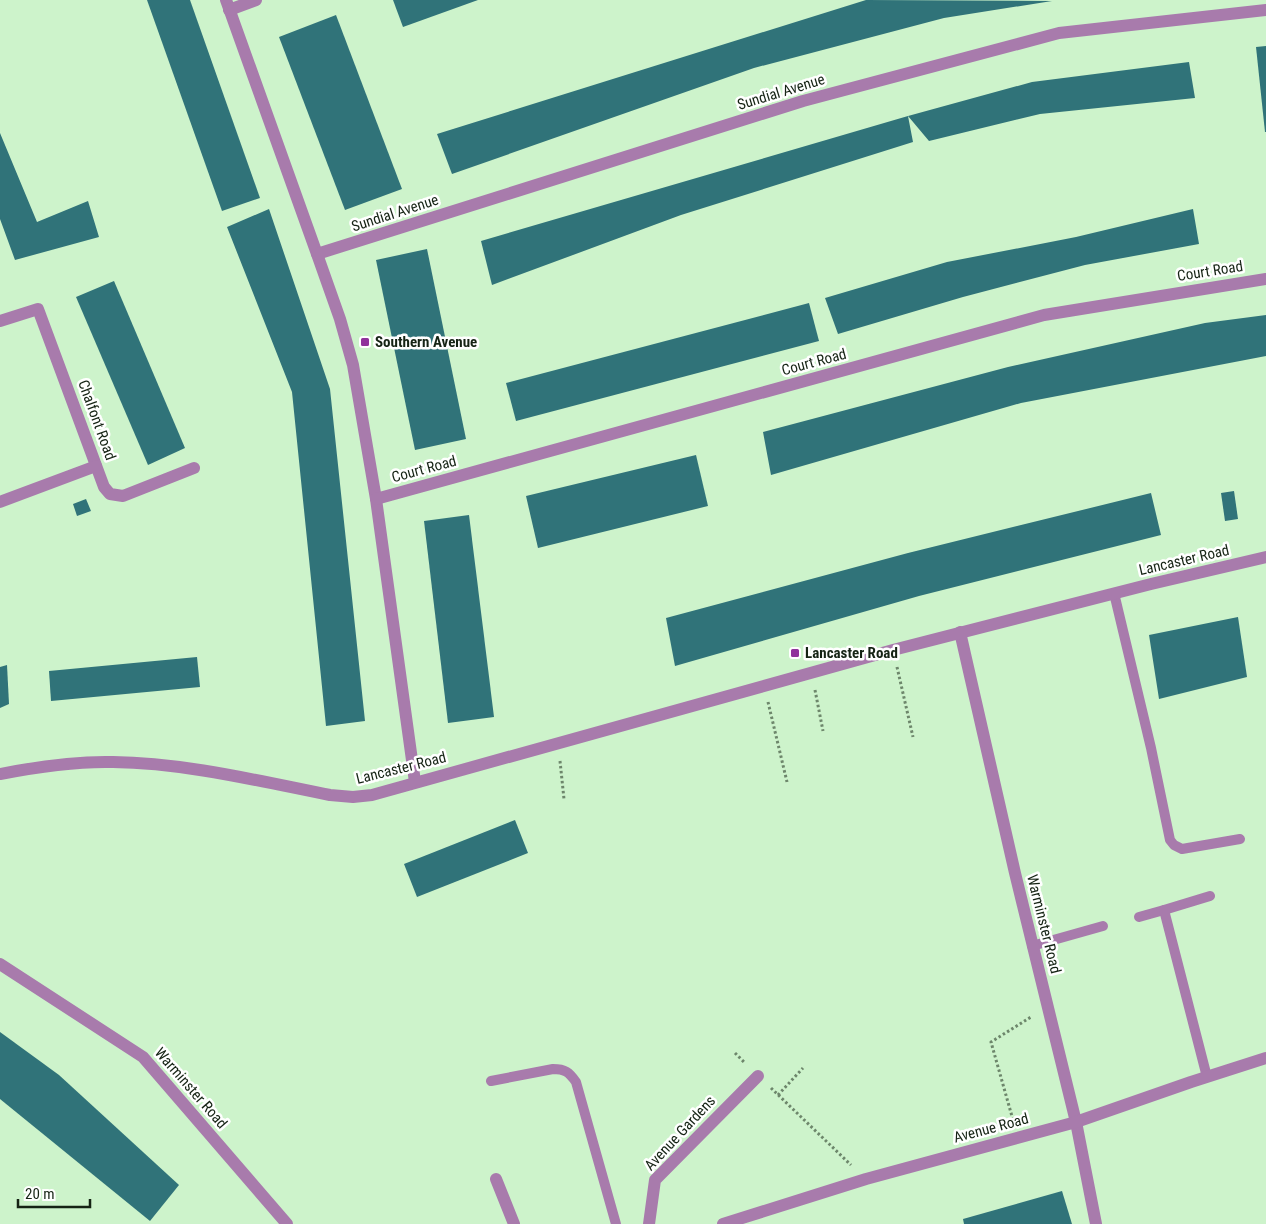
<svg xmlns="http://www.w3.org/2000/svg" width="1266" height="1224" viewBox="0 0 1266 1224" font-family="'Roboto Condensed',sans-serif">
  <rect width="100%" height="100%" fill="#cdf3cb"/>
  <!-- building -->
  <g fill="#307379">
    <path d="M147 0H190L260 198 222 211Z"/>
    <path d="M393 0H478L403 27Z"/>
    <path d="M866 0 1052 1 944 18 754 68 452 174 437 134Z"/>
    <path d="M336 15 402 189 345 210 279 37Z"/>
    <path d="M1266 46V132H1265L1256 47Z"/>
    <path d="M1189 62 1195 98 1040 114 929 141 908 116 913 142 681 215 492 285 481 241 908 116 1032 82Z"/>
    <path d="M0 133 37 222 88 201 99 237 15 260 0 219Z"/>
    <path d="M269 209 330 389 365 721 326 726 292 392 227 227Z"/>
    <path d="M1193 209 1199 244 1085 265 963 297 838 334 825 298 947 262 1076 237Z"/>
    <path d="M427 249 466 439 415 450 376 260Z"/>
    <path d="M114 281 185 448 148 465 76 297Z"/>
    <path d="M809 303 819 341 516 421 506 383Z"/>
    <path d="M1266 315V356L1021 403 771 475 763 432 1008 367 1205 323Z"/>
    <path d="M696 455 708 506 538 548 526 496Z"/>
    <path d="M1234 491 1238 519 1225 521 1221 493Z"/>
    <path d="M1151 493 1161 535 919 596 675 666 666 618 908 553Z"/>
    <path d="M86 499 91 511 77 516 73 504Z"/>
    <path d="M469 515 494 717 448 723 424 521Z"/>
    <path d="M1238 617 1247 677 1159 699 1149 635Z"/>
    <path d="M197 657 200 687 51 701 49 671Z"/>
    <path d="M7 665 9 704 0 708V667Z"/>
    <path d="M515 820 528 853 417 897 404 864Z"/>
    <path d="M0 1032 59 1075 179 1185 150 1221 0 1099Z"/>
    <path d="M1062 1191 1072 1224H964L963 1219Z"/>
  </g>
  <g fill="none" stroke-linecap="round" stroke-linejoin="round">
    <!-- path -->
    <g stroke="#6d866b" stroke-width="3" stroke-dasharray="2.5 2.5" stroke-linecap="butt">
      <path d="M897 667 913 737"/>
      <path d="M815 690 823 731"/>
      <path d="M768 702 787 782"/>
      <path d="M560 761 564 799"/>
      <path d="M735 1053 745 1063"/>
      <path d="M771 1088 851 1165"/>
      <path d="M778 1095 803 1068"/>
      <path d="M1013 1120 991 1042 1031 1017"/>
    </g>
    <!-- service -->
    <g stroke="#a87bac" stroke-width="10">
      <path d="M1114 593 1151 748 1170 840 1174 845 1182 849 1240 839"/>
      <path d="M1139 917 1164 910"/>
      <path d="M1032 946 1103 926"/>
      <path d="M1207 1077 1164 910 1210 896"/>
      <path d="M491 1081 553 1069C565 1069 569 1072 576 1082L616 1224"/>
    </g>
    <!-- minor -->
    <g stroke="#a87bac" stroke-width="12">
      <path d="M226 0 317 254 340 319 353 365 376 499 415 782"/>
      <path d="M229 10 256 0"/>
      <path d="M317 254 803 101 1059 33 1266 10"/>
      <path d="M0 321 38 309 104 487 110 494 123 496 194 468"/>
      <path d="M376 499 1044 315 1266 279"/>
      <path d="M0 502 96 466"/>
      <path d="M960 632 1015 873 1076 1122 1096 1224"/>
      <path d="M0 774C36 767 76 761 113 762 186 763 259 781 330 795L353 797 372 795 893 650 1151 584 1266 557"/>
      <path d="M0 964 143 1057 287 1224"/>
      <path d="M496 1179 514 1224"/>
      <path d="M649 1224 655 1180 758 1076"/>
      <path d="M723 1224 866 1179 1076 1122 1191 1082 1266 1058"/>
    </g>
  </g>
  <!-- markers -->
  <g fill="#90329b" stroke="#fff" stroke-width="2">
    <rect x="360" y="337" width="10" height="10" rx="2.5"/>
    <rect x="790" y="648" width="10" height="10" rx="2.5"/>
  </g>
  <g text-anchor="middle" stroke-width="5" stroke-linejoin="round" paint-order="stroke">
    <!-- street labels -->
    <g font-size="15" fill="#152314" stroke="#fff">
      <text transform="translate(781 92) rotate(-17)" y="5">Sundial Avenue</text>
      <text transform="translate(395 213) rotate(-18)" y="5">Sundial Avenue</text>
      <text transform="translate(1210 271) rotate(-9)" y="5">Court Road</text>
      <text transform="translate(814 362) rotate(-15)" y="5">Court Road</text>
      <text transform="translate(97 420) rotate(70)" y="5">Chalfont Road</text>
      <text transform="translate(424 469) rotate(-15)" y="5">Court Road</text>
      <text transform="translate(1184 560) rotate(-13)" y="5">Lancaster Road</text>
      <text transform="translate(401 768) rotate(-14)" y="5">Lancaster Road</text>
      <text transform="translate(1044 924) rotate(76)" y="5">Warminster Road</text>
      <text transform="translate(191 1088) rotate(49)" y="5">Warminster Road</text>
      <text transform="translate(991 1128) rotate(-15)" y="5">Avenue Road</text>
      <text transform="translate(680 1133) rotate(-47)" y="5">Avenue Gardens</text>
    </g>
    <!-- poi labels -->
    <g font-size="15" font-weight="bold" fill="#152314" stroke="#fff" text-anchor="start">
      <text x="375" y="347">Southern Avenue</text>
      <text x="805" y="658">Lancaster Road</text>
    </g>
  </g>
  <!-- scale -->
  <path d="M18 1199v8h72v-8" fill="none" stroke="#152314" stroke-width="2.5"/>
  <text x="25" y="1199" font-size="15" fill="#152314" stroke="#ffffff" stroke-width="4" paint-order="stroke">20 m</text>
</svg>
